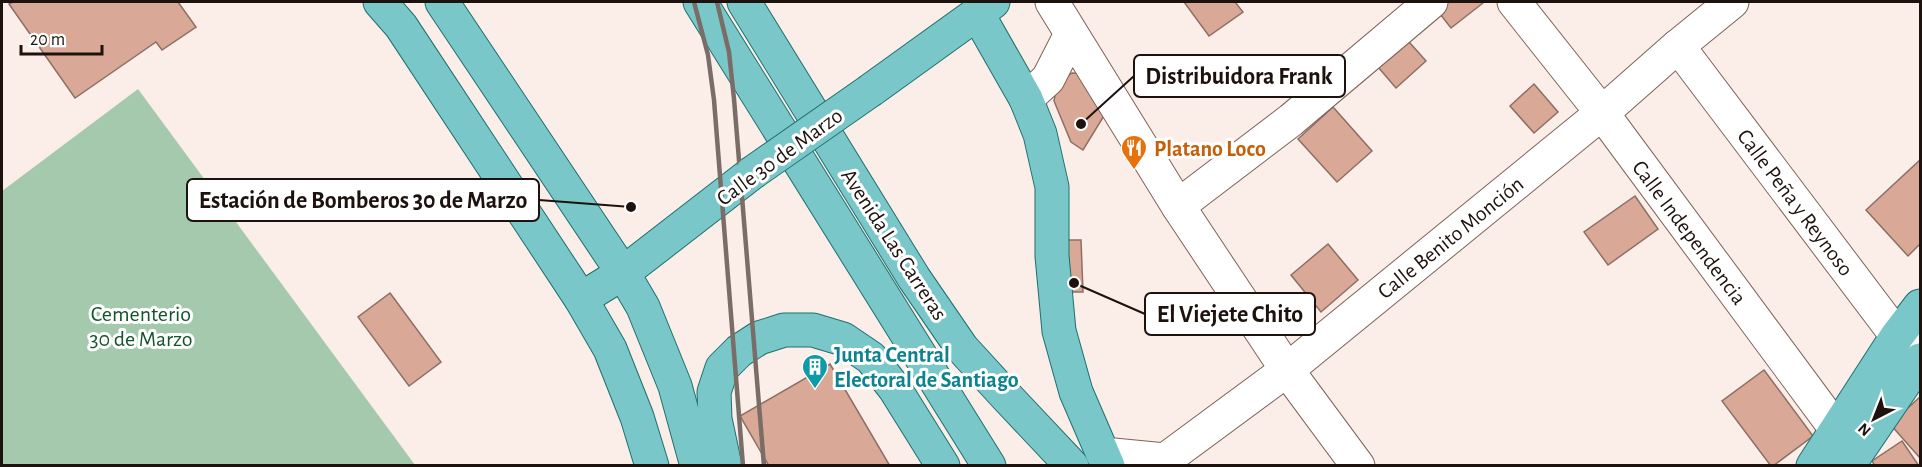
<svg xmlns="http://www.w3.org/2000/svg" width="1922" height="467" viewBox="0 0 1922 467" font-family="'Alegreya Sans',sans-serif">
  <rect width="100%" height="100%" fill="#fbede8"/>
  <!-- green -->
  <path fill="#a5c9ac" d="M138 89 415 465H416H2V191Z"/>
  <!-- building -->
  <g fill="#daa896" stroke="#8d6f64" stroke-width="1.5">
    <path d="M13 2H178L196 27 162 50 156 42 75 98 9 4Z"/>
    <path d="M1184 2H1235L1243 12 1209 36Z"/>
    <path d="M1438 2H1481L1483 3 1451 28 1433 5Z"/>
    <path d="M1402 34 1426 61 1396 88 1372 60Z"/>
    <path d="M1072 73 1090 74 1110 106 1083 150 1071 142 1054 101 1057 84Z"/>
    <path d="M1534 84 1558 112 1534 133 1510 106Z"/>
    <path d="M1333 107 1372 151 1337 182 1298 139Z"/>
    <path d="M1920 160V244L1908 256 1866 210Z"/>
    <path d="M1635 196 1658 229 1608 265 1584 232Z"/>
    <path d="M1064 240H1081L1083 292H1066Z"/>
    <path d="M1328 244 1358 280 1321 312 1291 275Z"/>
    <path d="M390 293 441 362 409 386 358 317Z"/>
    <path d="M830 364 890 466H769L740 416Z"/>
    <path d="M1764 370 1813 436 1773 466H1771L1722 401Z"/>
    <path d="M1920 397V458L1890 424Z"/>
    <path d="M1902 441 1919 466H1875L1872 461Z"/>
  </g>
  <g fill="none" stroke-linecap="round" stroke-linejoin="round">
    <defs>
      <g id="minor">
        <path d="M1052 2 1178 206 1287 370 1358 466"/>
        <path d="M1514 2 1602 113 1853 452"/>
        <path d="M1678 46 1897 336 1920 350"/>
        <path d="M1026 99 1048 79 1071 34"/>
        <path d="M1178 206 1291 120 1431 2"/>
        <path d="M1103 454 1165 460"/>
        <path d="M1166 466 1165 460 1287 370 1602 113 1678 46 1732 2"/>
      </g>
      <g id="major">
        <path d="M380 2 401 26 581 299 610 349 637 417 652 466"/>
        <path d="M442 2 623 273 643 307 675 386 697 466"/>
        <path d="M700 2 989 466"/>
        <path d="M744 2 914 278 962 348 1006 396 1072 466"/>
        <path d="M977 13 1026 99 1040 134 1052 187V256L1059 331 1076 392 1108 466"/>
        <path d="M871 90 993 2"/>
        <path d="M581 299 623 273 752 173"/>
        <path d="M725 466 715 419 714 392 722 368 739 351 759 338 784 330H813L843 339 871 358 895 389 943 466"/>
        <path d="M1813 466 1897 336 1920 306"/>
        <path d="M1848 466 1920 360"/>
      </g>
    </defs>
    <!-- minor casing -->
    <use href="#minor" stroke="#7f6358" stroke-width="35"/>
    <!-- major casing -->
    <use href="#major" stroke="#1f706f" stroke-width="35"/>
    <!-- minor -->
    <use href="#minor" stroke="#fff" stroke-width="33"/>
    <!-- major -->
    <use href="#major" stroke="#79c7c8" stroke-width="33"/>
    <!-- rail -->
    <g stroke="#7a6d68" stroke-width="4.5">
      <path d="M694 2 708 55 714 100 743 466"/>
      <path d="M717 2 729 52 734 99 764 466"/>
    </g>
    <defs>
      <path id="major-bridge" d="M752 173 871 90"/>
    </defs>
    <!-- major-bridge casing -->
    <use href="#major-bridge" stroke="#1f706f" stroke-width="35" stroke-linecap="butt"/>
    <!-- major-bridge -->
    <use href="#major-bridge" stroke="#79c7c8" stroke-width="33"/>
  </g>
  <!-- icons -->
  <defs>
    <symbol id="restaurant-pin" viewBox="-11 -11 22 30"><path d="M0 17L-7.5 6A9.5 9.5 0 1 1 7.5 6Z" fill="#e8710a" stroke="#fff"/><path d="M-5-6h1v4h1v-4h1v4h1v-4h1v5L-1.5 .5V6h-2V.5L-5-1ZM5-6V6H3V1.5H1.5Q1.5-4 5-6Z" fill="#fff"/></symbol>
    <symbol id="building-pin" viewBox="-11 -11 22 30"><path d="M0 17L-7.5 6A9.5 9.5 0 1 1 7.5 6Z" fill="#0f9aa8" stroke="#fff"/><path d="M-4-6H4V6H1V3H-1V6H-4ZM-2.5-4.3h1.7v1.8h-1.7ZM.8-4.3h1.7v1.8H.8ZM-2.5-1h1.7V.8h-1.7ZM.8-1h1.7V.8H.8Z" fill="#fff"/></symbol>
  </defs>
  <g fill-rule="evenodd">
    <use href="#restaurant-pin" x="1119" y="133" width="30" height="40"/>
    <use href="#building-pin" x="800" y="352" width="30" height="40"/>
  </g>
  <g text-anchor="middle" stroke-width="6" stroke-linejoin="round" paint-order="stroke">
    <!-- food labels -->
    <g font-size="22" font-weight="bold" fill="#c56008" stroke="#fff" text-anchor="start">
      <text x="1154" y="156">Platano Loco</text>
    </g>
    <!-- street labels -->
    <g font-size="22" fill="#1d120d" stroke="#fff">
      <text transform="translate(779 156) rotate(-36)" y="8">Calle 30 de Marzo</text>
      <text transform="translate(1796 202) rotate(53)" y="8">Calle Peña y Reynoso</text>
      <text transform="translate(1690 232) rotate(53)" y="8">Calle Independencia</text>
      <text transform="translate(1450 237) rotate(-39)" y="8">Calle Benito Monción</text>
      <text transform="translate(895 244) rotate(57)" y="8">Avenida Las Carreras</text>
    </g>
    <!-- park labels -->
    <g font-size="22" fill="#14542a" stroke="#fff">
      <text x="141" y="321">Cementerio<tspan x="141" dy="25">30 de Marzo</tspan></text>
    </g>
    <!-- culture labels -->
    <g font-size="22" font-weight="bold" fill="#0d838f" stroke="#fff" text-anchor="start">
      <text x="834" y="362">Junta Central<tspan x="834" dy="25">Electoral de Santiago</tspan></text>
    </g>
  </g>
  <!-- callouts -->
  <path fill="none" stroke="#1d120d" stroke-width="2" d="M1081 124L1134 76M631 207L539 200M1074 283L1145 314"/>
  <g fill="#1d120d" stroke="#fff" stroke-width="2">
    <circle cx="1081" cy="124" r="6"/>
    <circle cx="631" cy="207" r="6"/>
    <circle cx="1074" cy="283" r="6"/>
  </g>
  <g fill="#fff" stroke="#1d120d" stroke-width="2">
    <rect x="1134" y="55" width="211" height="42" rx="6"/>
    <rect x="187" y="179" width="352" height="42" rx="6"/>
    <rect x="1145" y="293" width="170" height="42" rx="6"/>
  </g>
  <g font-size="24" text-anchor="middle" font-weight="bold" fill="#1d120d">
    <text x="1239" y="84">Distribuidora Frank</text>
    <text x="363" y="208">Estación de Bomberos 30 de Marzo</text>
    <text x="1230" y="322">El Viejete Chito</text>
  </g>
  <!-- border -->
  <rect width="1922" height="467" fill="none" stroke="#1d120d" stroke-width="6"/>
  <!-- north arrow -->
  <g transform="translate(1874 419) rotate(222)" stroke="#ffffff" stroke-width="4.5" paint-order="stroke">
  <path d="M0-4.5L10 22L0 15L-10 22Z" fill="#1d120d"/>
  <text y="-9" font-size="16" font-weight="bold" text-anchor="middle" fill="#1d120d">N</text>
  </g>
  <!-- scale -->
  <path d="M21 45v9h81v-9" fill="none" stroke="#1d120d" stroke-width="3"/>
  <text x="30" y="45" font-size="18" fill="#1d120d" stroke="#ffffff" stroke-width="4.5" paint-order="stroke">20 m</text>
</svg>
